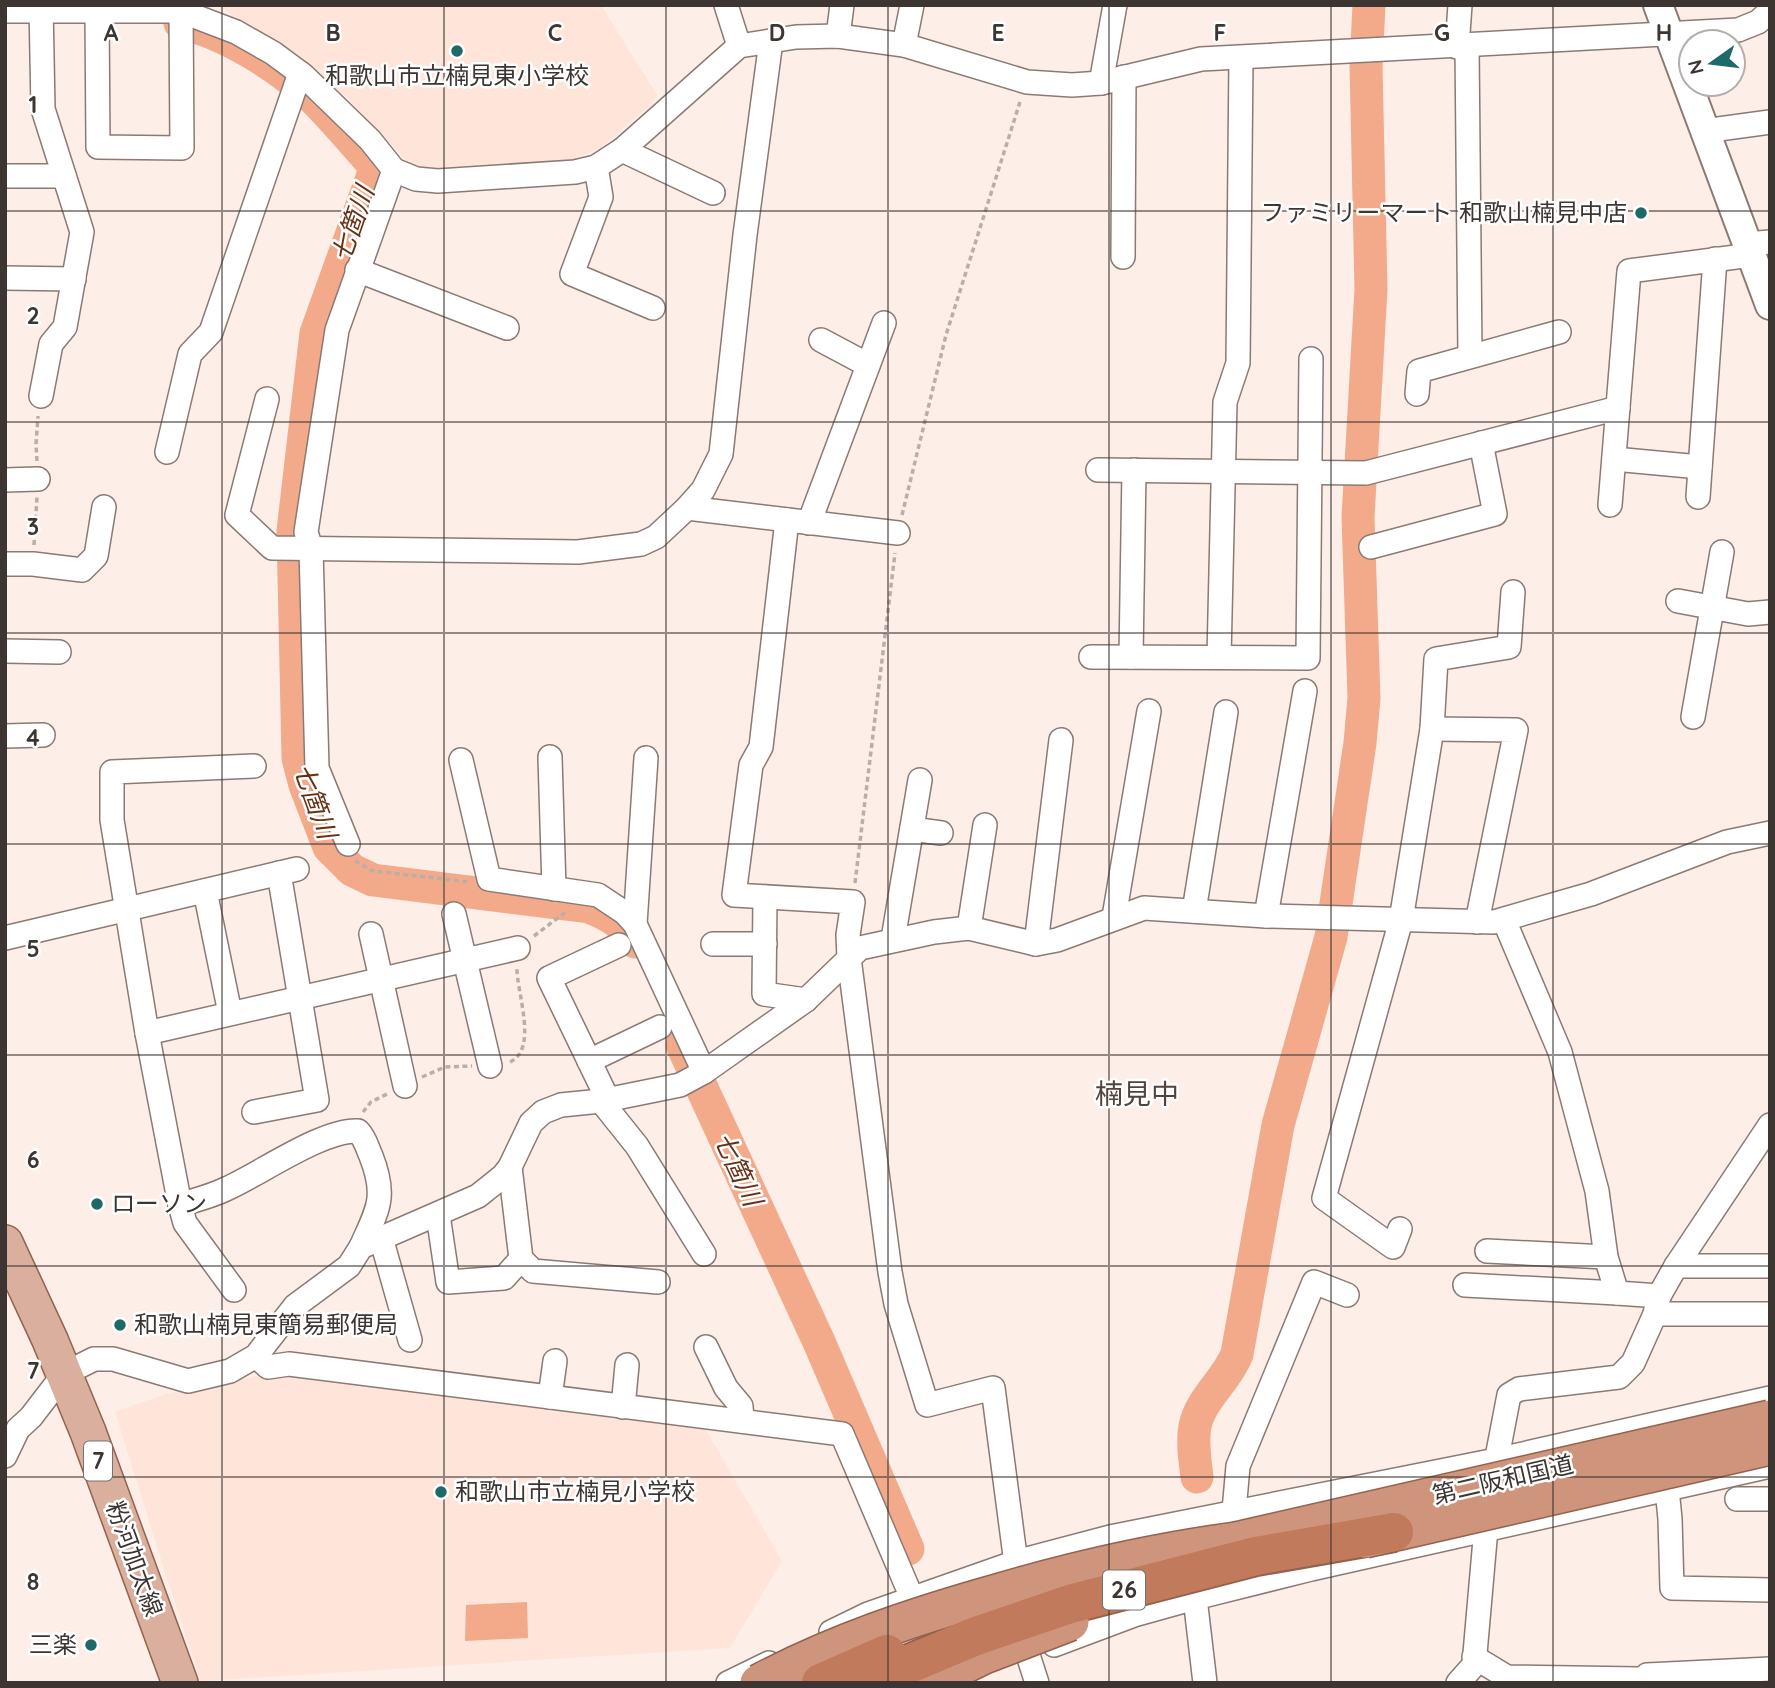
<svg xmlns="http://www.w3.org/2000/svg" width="1775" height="1688" viewBox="0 0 1775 1688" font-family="Quicksand,'Noto Sans JP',sans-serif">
  <rect width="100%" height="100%" fill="#fdeee8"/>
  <!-- built -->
  <g fill="#ffe4d9">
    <path d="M218 5H601L657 95 650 105 600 148 574 159 419 174 346 96Z"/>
    <path d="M286 1370 702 1423 782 1561 730 1648 201 1681 164 1569 115 1412 166 1394Z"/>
  </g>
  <!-- water -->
  <path fill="#f3aa8b" d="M527 1602 528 1638 465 1641 466 1605Z"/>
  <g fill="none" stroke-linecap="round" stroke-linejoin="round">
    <!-- river -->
    <g stroke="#f3aa8b" stroke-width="33">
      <path d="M180 23C225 32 281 68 315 100 335 120 354 143 373 164L374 172 316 333 293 531 298 758 305 785 329 847 352 870 373 880 589 907C610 915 623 923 635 942"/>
      <path d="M682 1045 819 1342 908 1549"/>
      <path d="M1197 1477C1195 1461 1192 1442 1195 1426 1201 1398 1227 1380 1237 1354L1278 1125 1331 937 1360 743 1364 698 1358 517 1371 289 1366 66 1369 5"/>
    </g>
    <defs>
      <g id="minor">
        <path d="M726 5 739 46"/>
        <path d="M5 11H181L236 32 273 53 304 76 370 140 394 170 416 179 438 181 575 172 596 167 622 150 739 46 796 37 838 36 904 45 1027 82 1072 85 1101 83 1201 59 1738 30 1758 22 1770 11"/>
        <path d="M97 11 98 147 182 148 181 11"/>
        <path d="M838 36 842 5"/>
        <path d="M904 45 912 5"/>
        <path d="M1467 46 1470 356"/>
        <path d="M1457 47 1460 5"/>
        <path d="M1101 83 1115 5"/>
        <path d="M1704 131 1770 122"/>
        <path d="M622 150 713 193"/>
        <path d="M596 167 601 197 572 274 653 308"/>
        <path d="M5 176H64"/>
        <path d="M1747 244 1770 242"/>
        <path d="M1123 257 1124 77"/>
        <path d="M357 270 507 328"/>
        <path d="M5 278 74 279"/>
        <path d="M821 340 868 365"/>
        <path d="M1417 394 1419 371 1559 332"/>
        <path d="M41 396 51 344 65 327 82 232 43 109 41 5"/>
        <path d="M267 399 237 515 272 548 578 552 641 544 656 537 687 508 703 490 721 454 745 235 771 41"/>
        <path d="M167 452 190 354 211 332 300 73"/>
        <path d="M1614 459 1700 467"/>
        <path d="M1098 470 1366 473 1618 408"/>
        <path d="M5 480 38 479"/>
        <path d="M1698 497 1715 259"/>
        <path d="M1610 505 1629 271 1751 255"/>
        <path d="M687 508 898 533"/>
        <path d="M787 520 761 747 751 765 734 895 853 902 848 935 849 958 890 1272 896 1304 927 1405 993 1388 1028 1655 1037 1683"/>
        <path d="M809 523 884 323"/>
        <path d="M1371 547 1495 514 1481 443"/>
        <path d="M5 564H33L82 570 96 556 104 507"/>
        <path d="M1678 601 1748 614 1770 612"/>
        <path d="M5 651 59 652"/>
        <path d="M1091 657 1308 658 1311 359"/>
        <path d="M1131 657 1134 470"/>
        <path d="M1219 657 1225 402 1238 363 1241 58"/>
        <path d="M1693 717 1722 552"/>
        <path d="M1432 729 1516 730 1477 922"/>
        <path d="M5 736 43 735"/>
        <path d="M550 757 554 889"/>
        <path d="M461 760 489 879 598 895 625 913 635 924 704 1072"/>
        <path d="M912 829 941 833"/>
        <path d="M348 844 317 768 311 549 306 532 337 330 394 170"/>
        <path d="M205 891 230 1013"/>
        <path d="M765 897 764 994 806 1000"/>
        <path d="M1194 911 1226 712"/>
        <path d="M454 914 490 1066"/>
        <path d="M1266 916 1305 691"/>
        <path d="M1114 917 1149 711"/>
        <path d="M1504 920 1560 1052 1597 1191 1606 1257 1617 1293 1659 1296"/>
        <path d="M635 924 646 758"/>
        <path d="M969 928 985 825"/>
        <path d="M371 934 405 1086"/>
        <path d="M5 938 297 869"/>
        <path d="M893 939 920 780"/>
        <path d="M713 944H765"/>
        <path d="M1036 944 1061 740"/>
        <path d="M147 1033 518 948"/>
        <path d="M589 1061 660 1027"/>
        <path d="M608 1100 549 978 619 945"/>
        <path d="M601 1101 637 1146 704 1254"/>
        <path d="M254 1112 317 1100 279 873"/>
        <path d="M510 1167 521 1259 533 1271 658 1282"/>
        <path d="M180 1205C195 1200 212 1196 226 1189 260 1174 323 1129 358 1131 365 1138 367 1147 371 1156 387 1197 378 1209 361 1247"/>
        <path d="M438 1215 448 1282 504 1278 521 1259"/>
        <path d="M1400 1229 1393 1247 1324 1198 1401 920 1432 729 1436 659 1509 647 1513 592"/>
        <path d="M381 1238 410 1340"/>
        <path d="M1487 1251 1606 1257"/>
        <path d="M1676 1266H1770"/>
        <path d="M1465 1285 1617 1293"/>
        <path d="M234 1290 185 1223 180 1205 147 1033 112 820V772L254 766"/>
        <path d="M1655 1314H1768"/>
        <path d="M706 1347 726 1388 741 1406 742 1421"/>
        <path d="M256 1356 268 1367 289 1364 842 1434 912 1598"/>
        <path d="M550 1397 555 1361"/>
        <path d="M623 1407 627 1365"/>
        <path d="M5 1456 18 1429 31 1417 64 1374 94 1359H113L188 1381 230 1371 256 1356 295 1306 349 1266 361 1247 478 1196 503 1176 510 1167 531 1123 543 1112 561 1105 601 1101 680 1085 704 1072 806 1000 860 948 934 932 969 928 1036 944 1057 940 1144 908 1266 916 1494 922 1591 894 1727 842 1770 833"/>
        <path d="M1494 1473 1509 1395 1519 1389 1619 1377 1633 1363 1655 1314 1659 1296 1676 1266 1770 1125"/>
        <path d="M1667 1489 1670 1519 1672 1588 1770 1590"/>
        <path d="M1737 1499H1770"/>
        <path d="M1234 1511 1238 1466 1314 1282 1347 1295"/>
        <path d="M1195 1598 1205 1683"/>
        <path d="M831 1632 868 1614 1016 1562 1110 1537 1496 1460 1770 1398"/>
        <path d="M1054 1645 1134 1615 1195 1598 1311 1569 1770 1466"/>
        <path d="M1474 1657 1507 1677 1638 1679"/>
        <path d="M1647 1675 1770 1669"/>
        <path d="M728 1683 769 1663"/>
        <path d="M1458 1683 1474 1665 1487 1517"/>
      </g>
      <path id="tertiary" d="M1658 5 1770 305"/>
      <path id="primary" d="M5 1243 50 1340 88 1432 180 1683"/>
    </defs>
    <!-- minor casing -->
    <use href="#minor" stroke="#8b7a73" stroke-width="26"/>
    <!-- tertiary casing -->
    <use href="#tertiary" stroke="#8b7a73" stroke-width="32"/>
    <!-- primary casing -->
    <use href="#primary" stroke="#93624d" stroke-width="38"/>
    <!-- path -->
    <g stroke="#baaea9" stroke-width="3.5" stroke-dasharray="5 3.5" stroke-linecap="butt">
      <path d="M37 461 36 444 38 416"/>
      <path d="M902 515 946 335 1020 102"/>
      <path d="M34 545 37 497"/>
      <path d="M355 861 373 871 470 882"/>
      <path d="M855 883 895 553"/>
      <path d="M534 936 567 911"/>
      <path d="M510 1062C539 1049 516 991 517 967"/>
      <path d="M422 1077 445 1067 472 1066"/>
      <path d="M363 1112 371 1102 387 1094"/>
    </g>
    <!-- minor -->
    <use href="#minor" stroke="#fff" stroke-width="23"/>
    <!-- tertiary -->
    <use href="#tertiary" stroke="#fff" stroke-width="28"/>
    <!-- primary -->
    <use href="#primary" stroke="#daaf9d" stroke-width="35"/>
    <defs>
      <g id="trunk-bridge">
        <path d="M1365 1539 1770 1446"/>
        <path d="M759 1683C835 1643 915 1616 997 1593 1075 1570 1155 1552 1236 1541L1770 1419"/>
        <path d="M927 1683 984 1655 1070 1622"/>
      </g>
      <g id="motorway-bridge">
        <path d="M821 1683 887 1654"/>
        <path d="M864 1683 976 1636 1070 1604 1256 1556 1394 1532"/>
      </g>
    </defs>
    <!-- trunk-bridge casing -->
    <use href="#trunk-bridge" stroke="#93624d" stroke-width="40" stroke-linecap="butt"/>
    <!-- motorway-bridge casing -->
    <use href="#motorway-bridge" stroke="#93624d" stroke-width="42" stroke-linecap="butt"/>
    <!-- trunk-bridge -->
    <use href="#trunk-bridge" stroke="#ce947c" stroke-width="37"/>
    <!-- motorway-bridge -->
    <use href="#motorway-bridge" stroke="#c17a5c" stroke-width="38"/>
  </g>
  <!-- grid -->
  <path fill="none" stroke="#3d3532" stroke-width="2" stroke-opacity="0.55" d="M222 5V1683M444 5V1683M666 5V1683M888 5V1683M1109 5V1683M1331 5V1683M1553 5V1683M5 211H1770M5 422H1770M5 633H1770M5 844H1770M5 1055H1770M5 1266H1770M5 1477H1770"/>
  <!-- markers -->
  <g fill="#1e6a69" stroke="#fff" stroke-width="2.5">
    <circle cx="457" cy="51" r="7"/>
    <circle cx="1641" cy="213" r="7"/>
    <circle cx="97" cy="1204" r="7"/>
    <circle cx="120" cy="1325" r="7"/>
    <circle cx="441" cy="1492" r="7"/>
    <circle cx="91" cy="1645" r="7"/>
  </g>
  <g text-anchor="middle" stroke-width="5" stroke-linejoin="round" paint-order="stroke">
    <!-- shield labels -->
    <g fill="#fff" stroke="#777270" stroke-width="2">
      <rect x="84" y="1441.5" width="28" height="39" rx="5"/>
      <rect x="1103" y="1570.5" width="42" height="39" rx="5"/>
    </g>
    <g font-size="23" font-weight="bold" fill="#3d3532">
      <text x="98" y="1469">7</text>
      <text x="1124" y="1598">26</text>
    </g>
    <!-- poi labels -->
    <g font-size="24" fill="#3d3532" stroke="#fff" text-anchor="start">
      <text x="457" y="84" text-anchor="middle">和歌山市立楠見東小学校</text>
      <text x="1627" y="221" text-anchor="end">ファミリーマート 和歌山楠見中店</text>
      <text x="111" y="1212">ローソン</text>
      <text x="134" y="1333">和歌山楠見東簡易郵便局</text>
      <text x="455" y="1500">和歌山市立楠見小学校</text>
      <text x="77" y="1653" text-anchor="end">三楽</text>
    </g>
    <!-- street labels -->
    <g font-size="24" fill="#3d3532" stroke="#fff">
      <text transform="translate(1503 1480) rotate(-13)" y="8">第二阪和国道</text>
      <text transform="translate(134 1559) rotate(70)" y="8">粉河加太線</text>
    </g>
    <!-- water labels -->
    <g font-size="26" font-style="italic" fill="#692f14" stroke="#fff">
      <text transform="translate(353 224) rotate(-71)" y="9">七箇川</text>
      <text transform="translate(315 801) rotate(70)" y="9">七箇川</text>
      <text transform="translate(738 1169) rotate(65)" y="9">七箇川</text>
    </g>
    <!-- quarter labels -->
    <g font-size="28" fill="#52433d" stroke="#fff">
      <text x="1137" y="1104">楠見中</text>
    </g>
  </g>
  <g font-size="23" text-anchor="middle" font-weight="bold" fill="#3d3532" stroke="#fff" stroke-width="5" stroke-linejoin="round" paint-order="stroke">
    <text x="111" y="41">A</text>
    <text x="333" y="41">B</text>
    <text x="555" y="41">C</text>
    <text x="777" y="41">D</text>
    <text x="998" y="41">E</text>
    <text x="1220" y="41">F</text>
    <text x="1442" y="41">G</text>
    <text x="1664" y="41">H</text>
    <text x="33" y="113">1</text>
    <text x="33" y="324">2</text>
    <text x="33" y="535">3</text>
    <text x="33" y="746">4</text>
    <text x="33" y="957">5</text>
    <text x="33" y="1168">6</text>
    <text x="33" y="1379">7</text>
    <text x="33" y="1590">8</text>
  </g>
  <!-- border -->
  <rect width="1775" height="1688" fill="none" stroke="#3d3532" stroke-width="14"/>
  <!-- north arrow -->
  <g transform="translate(1712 63) rotate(256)"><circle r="33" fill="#ffffff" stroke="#b1aead" stroke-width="2"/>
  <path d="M0-5L12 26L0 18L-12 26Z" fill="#1e6a69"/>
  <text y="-10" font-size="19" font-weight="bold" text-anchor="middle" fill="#3d3532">N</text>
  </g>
</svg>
